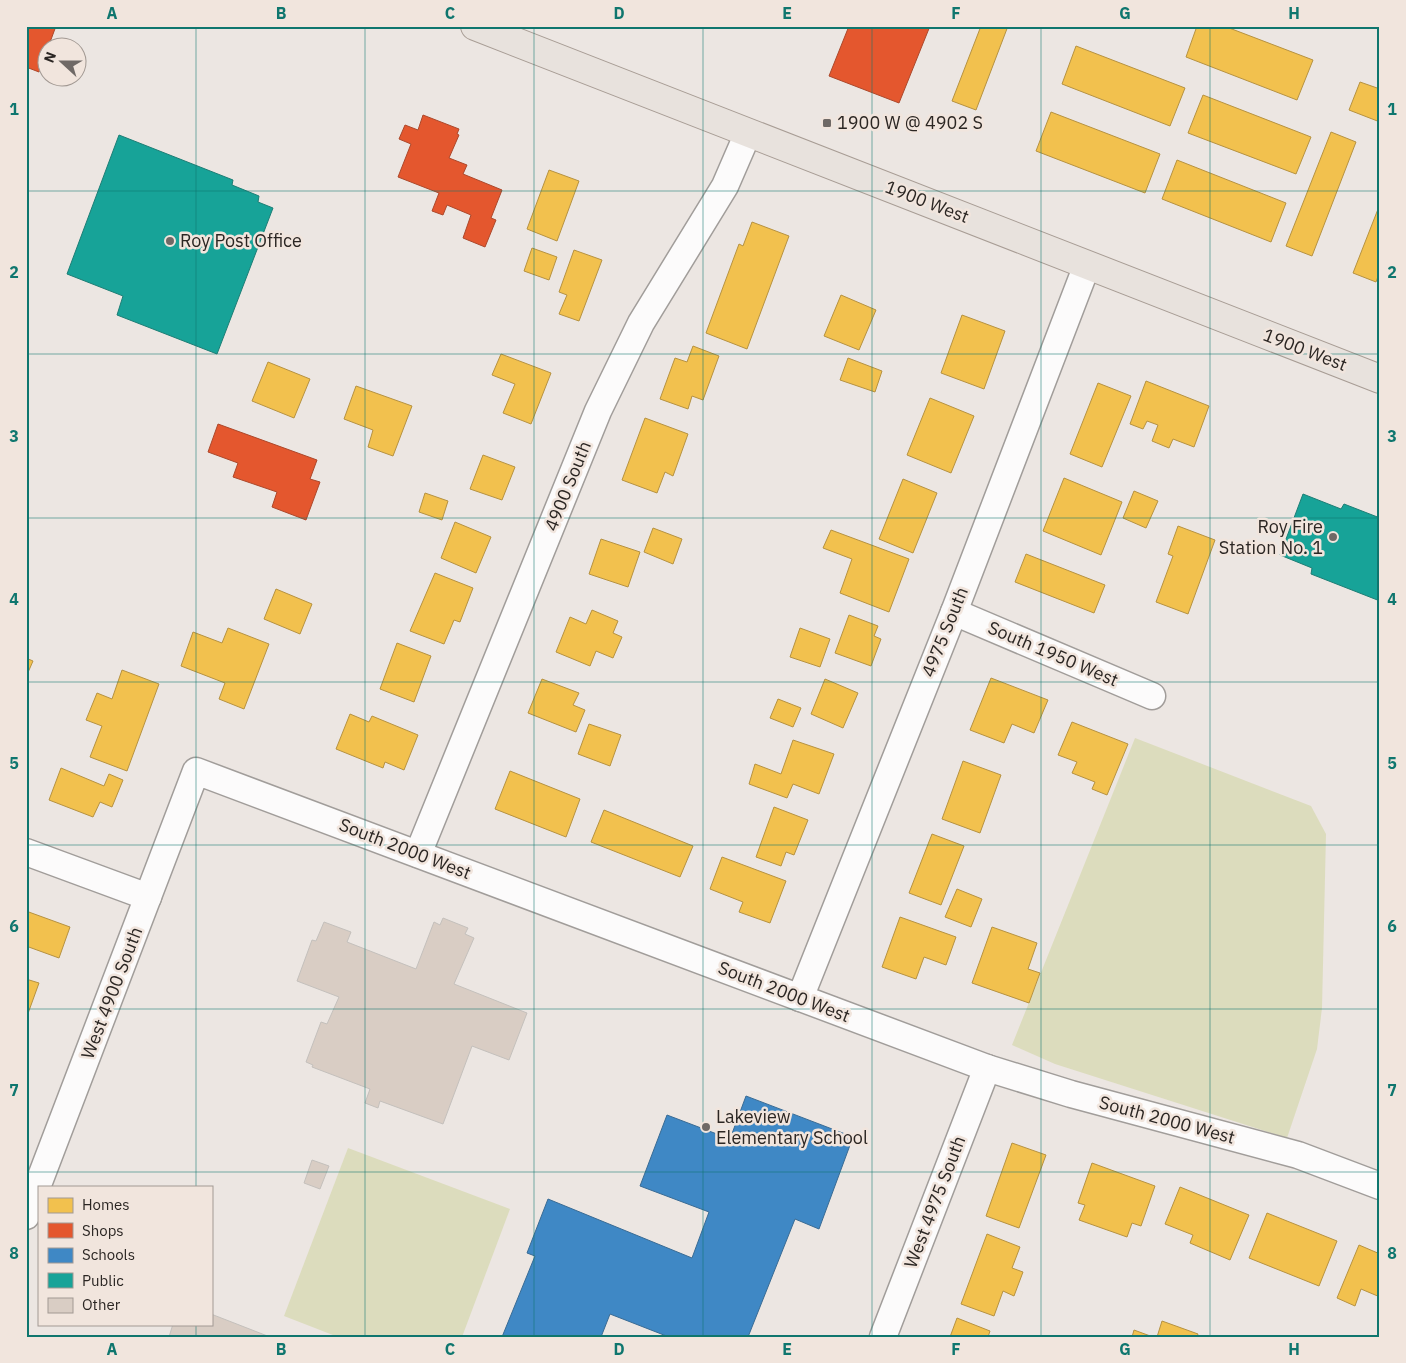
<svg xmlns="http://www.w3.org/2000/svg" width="1406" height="1363" viewBox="0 0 1406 1363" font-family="'IBM Plex Sans',sans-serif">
  <rect width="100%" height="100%" fill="#ece6e2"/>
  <!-- green -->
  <g fill="#dcdcbd">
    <path d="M1135 738 1311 806 1326 834 1322 1008 1317 1049 1287 1138 1055 1064 1012 1045Z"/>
    <path d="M348 1148 510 1209 462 1337H338L284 1316Z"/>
  </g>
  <!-- homes -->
  <g fill="#f2c14e" stroke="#b69241">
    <path d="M981 26H1008L976 110 952 101Z"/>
    <path d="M1197 26H1224L1313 60 1297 100 1186 57Z"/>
    <path d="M1076 46 1185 88 1170 126 1062 84Z"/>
    <path d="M1360 82 1380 89V122L1349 110Z"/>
    <path d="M1203 95 1311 137 1296 174 1188 133Z"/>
    <path d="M1051 112 1160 154 1145 193 1036 151Z"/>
    <path d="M1331 132 1356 142 1312 256 1286 246Z"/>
    <path d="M1177 160 1286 203 1271 242 1162 199Z"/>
    <path d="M549 170 579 181 557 241 527 229Z"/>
    <path d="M1380 204V271L1376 282 1353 273Z"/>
    <path d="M752 222 789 236 747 349 706 333 739 244 743 246Z"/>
    <path d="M532 248 557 257 549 280 524 271Z"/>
    <path d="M574 250 602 260 579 321 559 314 567 295 559 292Z"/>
    <path d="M841 295 876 310 859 350 824 336Z"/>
    <path d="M962 315 1005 331 984 389 941 373Z"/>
    <path d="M693 346 719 356 703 400 692 396 688 409 660 399 675 358 687 362Z"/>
    <path d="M501 354 551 373 531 424 503 413 515 384 492 375Z"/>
    <path d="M848 358 882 371 875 392 840 380Z"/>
    <path d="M268 362 310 379 294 418 252 401Z"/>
    <path d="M1146 381 1209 406 1194 447 1173 439 1169 448 1152 441 1158 425 1147 421 1143 429 1130 424Z"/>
    <path d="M1098 383 1131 396 1102 467 1070 454Z"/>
    <path d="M356 386 412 406 393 456 368 447 373 430 344 419Z"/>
    <path d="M930 398 974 416 951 473 907 455Z"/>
    <path d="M645 418 688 434 673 476 665 472 657 493 622 480Z"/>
    <path d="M483 455 515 467 502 500 470 489Z"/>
    <path d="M1064 478 1122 502 1101 555 1043 531Z"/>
    <path d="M903 479 937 493 913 553 879 539Z"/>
    <path d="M1134 491 1158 501 1146 528 1123 518Z"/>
    <path d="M425 493 448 501 442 520 419 512Z"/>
    <path d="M455 522 491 537 476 573 441 558Z"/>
    <path d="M1178 526 1215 540 1188 614 1156 602 1173 556 1168 554Z"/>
    <path d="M653 528 682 539 673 564 644 552Z"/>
    <path d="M831 530 909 559 889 612 840 593 852 559 823 548Z"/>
    <path d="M601 539 640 552 628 587 589 574Z"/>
    <path d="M1026 554 1105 585 1094 613 1015 582Z"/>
    <path d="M435 573 473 588 460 622 454 620 444 644 410 631Z"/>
    <path d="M276 589 312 604 300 634 264 619Z"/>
    <path d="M592 610 618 621 613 633 622 637 613 658 596 651 590 666 556 652 570 617 586 624Z"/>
    <path d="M849 615 878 626 874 636 881 639 871 666 835 653Z"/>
    <path d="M228 628 269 644 244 709 219 699 225 683 181 666 193 632 222 643Z"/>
    <path d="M800 628 830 639 820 667 790 657Z"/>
    <path d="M397 643 431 656 414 702 380 689Z"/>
    <path d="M26 658 33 661 26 677Z"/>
    <path d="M122 670 159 684 127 771 90 757 102 726 86 720 97 693 112 699Z"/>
    <path d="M991 678 1048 700 1034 733 1012 724 1004 743 970 730Z"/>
    <path d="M542 679 579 693 573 705 585 710 576 732 528 713Z"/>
    <path d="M825 679 858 693 843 728 811 714Z"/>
    <path d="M778 699 801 708 793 727 770 718Z"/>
    <path d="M350 714 369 722 372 716 418 735 404 770 385 762 383 768 336 749Z"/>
    <path d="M1072 722 1128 744 1107 795 1092 789 1095 782 1072 773 1077 762 1058 755Z"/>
    <path d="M589 724 621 735 610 766 578 754Z"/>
    <path d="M793 740 834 754 819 794 793 784 787 798 749 784 755 764 781 774Z"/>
    <path d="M963 761 1001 775 980 833 942 819Z"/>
    <path d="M61 768 104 786 109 774 123 780 112 807 100 802 93 817 49 800Z"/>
    <path d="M510 771 580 799 566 837 495 809Z"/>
    <path d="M774 807 808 820 794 855 786 852 781 866 756 857Z"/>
    <path d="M604 810 693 846 680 877 591 842Z"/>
    <path d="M932 834 964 846 941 905 909 893Z"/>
    <path d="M722 857 786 881 770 923 739 912 743 902 710 889Z"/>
    <path d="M957 889 982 899 971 927 945 917Z"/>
    <path d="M26 911 70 927 59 958 26 946Z"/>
    <path d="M900 917 956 937 946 965 924 957 916 979 882 967Z"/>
    <path d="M992 927 1037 943 1028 969 1040 973 1029 1003 972 983Z"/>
    <path d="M26 979 39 983 26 1019Z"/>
    <path d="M1012 1143 1046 1155 1019 1228 986 1216Z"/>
    <path d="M1092 1163 1155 1186 1141 1226 1132 1223 1127 1237 1079 1220 1085 1205 1078 1203Z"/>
    <path d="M1180 1187 1249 1215 1230 1260 1190 1243 1193 1235 1165 1224Z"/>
    <path d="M1267 1213 1337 1241 1319 1286 1249 1258Z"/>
    <path d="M987 1234 1020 1247 1012 1268 1023 1272 1014 1296 1003 1291 994 1316 961 1304Z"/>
    <path d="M1359 1245 1380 1254V1297L1361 1289 1355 1306 1337 1298Z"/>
    <path d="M957 1318 990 1331 988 1337H950Z"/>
    <path d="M1162 1321 1198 1334 1197 1337H1157Z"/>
    <path d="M1134 1330 1153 1337H1132Z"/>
  </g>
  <!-- shops -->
  <g fill="#e4572e" stroke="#ac482b">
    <path d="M26 26H56L39 72 26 67Z"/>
    <path d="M849 26H930L899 103 829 76Z"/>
    <path d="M423 115 459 129 457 134 459 135 449 158 467 165 463 174 502 190 491 218 496 220 485 247 463 238 471 215 447 205 443 215 432 211 439 193 398 177 411 144 399 139 405 125 418 130Z"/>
    <path d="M218 424 317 460 310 479 320 482 306 520 272 507 277 492 233 477 238 463 208 452Z"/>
  </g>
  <!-- schools -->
  <path fill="#3f88c5" stroke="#396b94" d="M746 1096 853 1137 819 1229 795 1219 748 1337H669L610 1314 601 1337H502L535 1256 527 1253 548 1199 692 1258 709 1212 640 1186 667 1115 730 1139Z"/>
  <!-- public -->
  <g fill="#17a398" stroke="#1d7e75">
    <path d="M119 135 233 180 232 185 259 196 258 202 273 208 217 354 117 315 123 296 67 274Z"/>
    <path d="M1303 494 1341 509 1344 504 1380 518V601L1311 574 1312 568 1280 555Z"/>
  </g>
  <!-- building -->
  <g fill="#d9cdc4" stroke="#c4c0bc">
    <path d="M443 918 468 928 465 934 474 938 454 984 527 1013 509 1060 472 1046 443 1124 380 1101 378 1108 365 1103 370 1089 312 1067 313 1065 306 1062 321 1022 327 1024 339 997 297 981 312 940 316 941 324 922 351 932 347 942 416 969 434 922 440 925Z"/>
    <path d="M312 1160 329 1166 320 1189 304 1183Z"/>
    <path d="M211 1314 270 1337H169L173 1324H211Z"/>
  </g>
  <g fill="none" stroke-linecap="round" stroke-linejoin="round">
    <defs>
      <g id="minor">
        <path d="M954 612 1152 696"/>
        <path d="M26 852 148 897"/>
        <path d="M418 854 598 411 641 323 725 186 748 133"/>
        <path d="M800 998 954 612 1087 265"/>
        <path d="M26 1216 196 771 987 1068 1071 1094 1298 1155 1380 1186"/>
        <path d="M883 1337 987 1068"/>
      </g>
      <path id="primary" d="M475 26 1380 379"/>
    </defs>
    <!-- minor casing -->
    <use href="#minor" stroke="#a19d9a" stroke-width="29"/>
    <!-- primary casing -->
    <use href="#primary" stroke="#a89d95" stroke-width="30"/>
    <!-- minor -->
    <use href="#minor" stroke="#fcfbfb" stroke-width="26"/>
    <!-- primary -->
    <use href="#primary" stroke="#e8e2dd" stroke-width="28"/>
  </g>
  <!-- grid -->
  <path fill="none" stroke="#0f766e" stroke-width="1" stroke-opacity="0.55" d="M196 26V1187M365 26V1337M534 26V1337M703 26V1337M872 26V1337M1041 26V1337M1210 26V1337M26 191H1380M26 354H1380M26 518H1380M26 682H1380M26 845H1380M26 1009H1380M26 1172H1380M196 1324V1337"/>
  <!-- markers -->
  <g fill="#6f6966" stroke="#f1e5dd" stroke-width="2">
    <rect x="822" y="118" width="10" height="10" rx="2.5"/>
    <circle cx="170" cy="241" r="5"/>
    <circle cx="1333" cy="537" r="5"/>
    <circle cx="706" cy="1127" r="5"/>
  </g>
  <g text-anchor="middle" stroke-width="5" stroke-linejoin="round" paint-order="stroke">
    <!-- poi labels -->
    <g font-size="18" fill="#2b2623" stroke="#f1e5dd" text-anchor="start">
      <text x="837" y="129">1900 W @ 4902 S</text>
      <text x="180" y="247">Roy Post Office</text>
      <text x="1323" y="533" text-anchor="end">Roy Fire<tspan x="1323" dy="21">Station No. 1</tspan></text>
      <text x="716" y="1123">Lakeview<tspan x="716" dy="21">Elementary School</tspan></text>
    </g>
    <!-- street labels -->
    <g font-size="18" fill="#2b2623" stroke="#f1e5dd">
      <text transform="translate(927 202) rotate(21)" y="6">1900 West</text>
      <text transform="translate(1305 350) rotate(21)" y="6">1900 West</text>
      <text transform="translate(568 486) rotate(-68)" y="6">4900 South</text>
      <text transform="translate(945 632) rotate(-68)" y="6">4975 South</text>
      <text transform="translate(1053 654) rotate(23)" y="6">South 1950 West</text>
      <text transform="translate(405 849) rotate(21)" y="6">South 2000 West</text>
      <text transform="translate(784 992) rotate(21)" y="6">South 2000 West</text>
      <text transform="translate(112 993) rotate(-69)" y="6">West 4900 South</text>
      <text transform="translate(1167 1120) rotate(15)" y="6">South 2000 West</text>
      <text transform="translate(935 1202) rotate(-69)" y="6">West 4975 South</text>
    </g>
  </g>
  <!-- border -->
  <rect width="1406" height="1363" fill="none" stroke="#f1e5dd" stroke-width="55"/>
  <!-- legend -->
  <rect x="38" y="1186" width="175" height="140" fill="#f1e5dd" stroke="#a29993"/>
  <rect x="48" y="1198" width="25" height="15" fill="#f2c14e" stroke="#a29993"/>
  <text x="82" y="1210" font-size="15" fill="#2b2623">Homes</text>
  <rect x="48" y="1223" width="25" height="15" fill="#e4572e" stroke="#a29993"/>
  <text x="82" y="1236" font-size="15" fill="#2b2623">Shops</text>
  <rect x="48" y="1248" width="25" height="15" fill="#3f88c5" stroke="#a29993"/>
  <text x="82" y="1260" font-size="15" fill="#2b2623">Schools</text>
  <rect x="48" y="1273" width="25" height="15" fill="#17a398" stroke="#a29993"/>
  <text x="82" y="1286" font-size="15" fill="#2b2623">Public</text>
  <rect x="48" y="1298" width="25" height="15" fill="#d9cdc4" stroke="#a29993"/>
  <text x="82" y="1310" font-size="15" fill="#2b2623">Other</text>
  <!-- north arrow -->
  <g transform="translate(62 62) rotate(291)"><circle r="24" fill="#f1e5dd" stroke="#a29993"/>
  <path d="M0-4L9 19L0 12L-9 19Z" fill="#6f6966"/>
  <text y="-8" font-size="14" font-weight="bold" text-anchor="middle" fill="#2b2623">N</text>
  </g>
  <rect x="28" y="28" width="1350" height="1308" fill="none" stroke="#0f766e" stroke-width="2"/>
  <g font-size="16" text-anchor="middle" font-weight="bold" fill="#0f766e">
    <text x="112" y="19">A</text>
    <text x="281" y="19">B</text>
    <text x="450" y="19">C</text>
    <text x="619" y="19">D</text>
    <text x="787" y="19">E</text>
    <text x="956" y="19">F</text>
    <text x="1125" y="19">G</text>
    <text x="1294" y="19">H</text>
    <text x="14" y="115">1</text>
    <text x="1392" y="115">1</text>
    <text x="14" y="278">2</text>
    <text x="1392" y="278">2</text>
    <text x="14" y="442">3</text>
    <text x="1392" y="442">3</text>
    <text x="14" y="605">4</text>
    <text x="1392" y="605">4</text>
    <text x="14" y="769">5</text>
    <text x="1392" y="769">5</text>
    <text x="14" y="932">6</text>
    <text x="1392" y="932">6</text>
    <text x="14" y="1096">7</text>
    <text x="1392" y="1096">7</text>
    <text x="14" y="1259">8</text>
    <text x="1392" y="1259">8</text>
    <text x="112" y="1355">A</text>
    <text x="281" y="1355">B</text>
    <text x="450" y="1355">C</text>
    <text x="619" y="1355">D</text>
    <text x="787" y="1355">E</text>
    <text x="956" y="1355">F</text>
    <text x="1125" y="1355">G</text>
    <text x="1294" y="1355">H</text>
  </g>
</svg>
